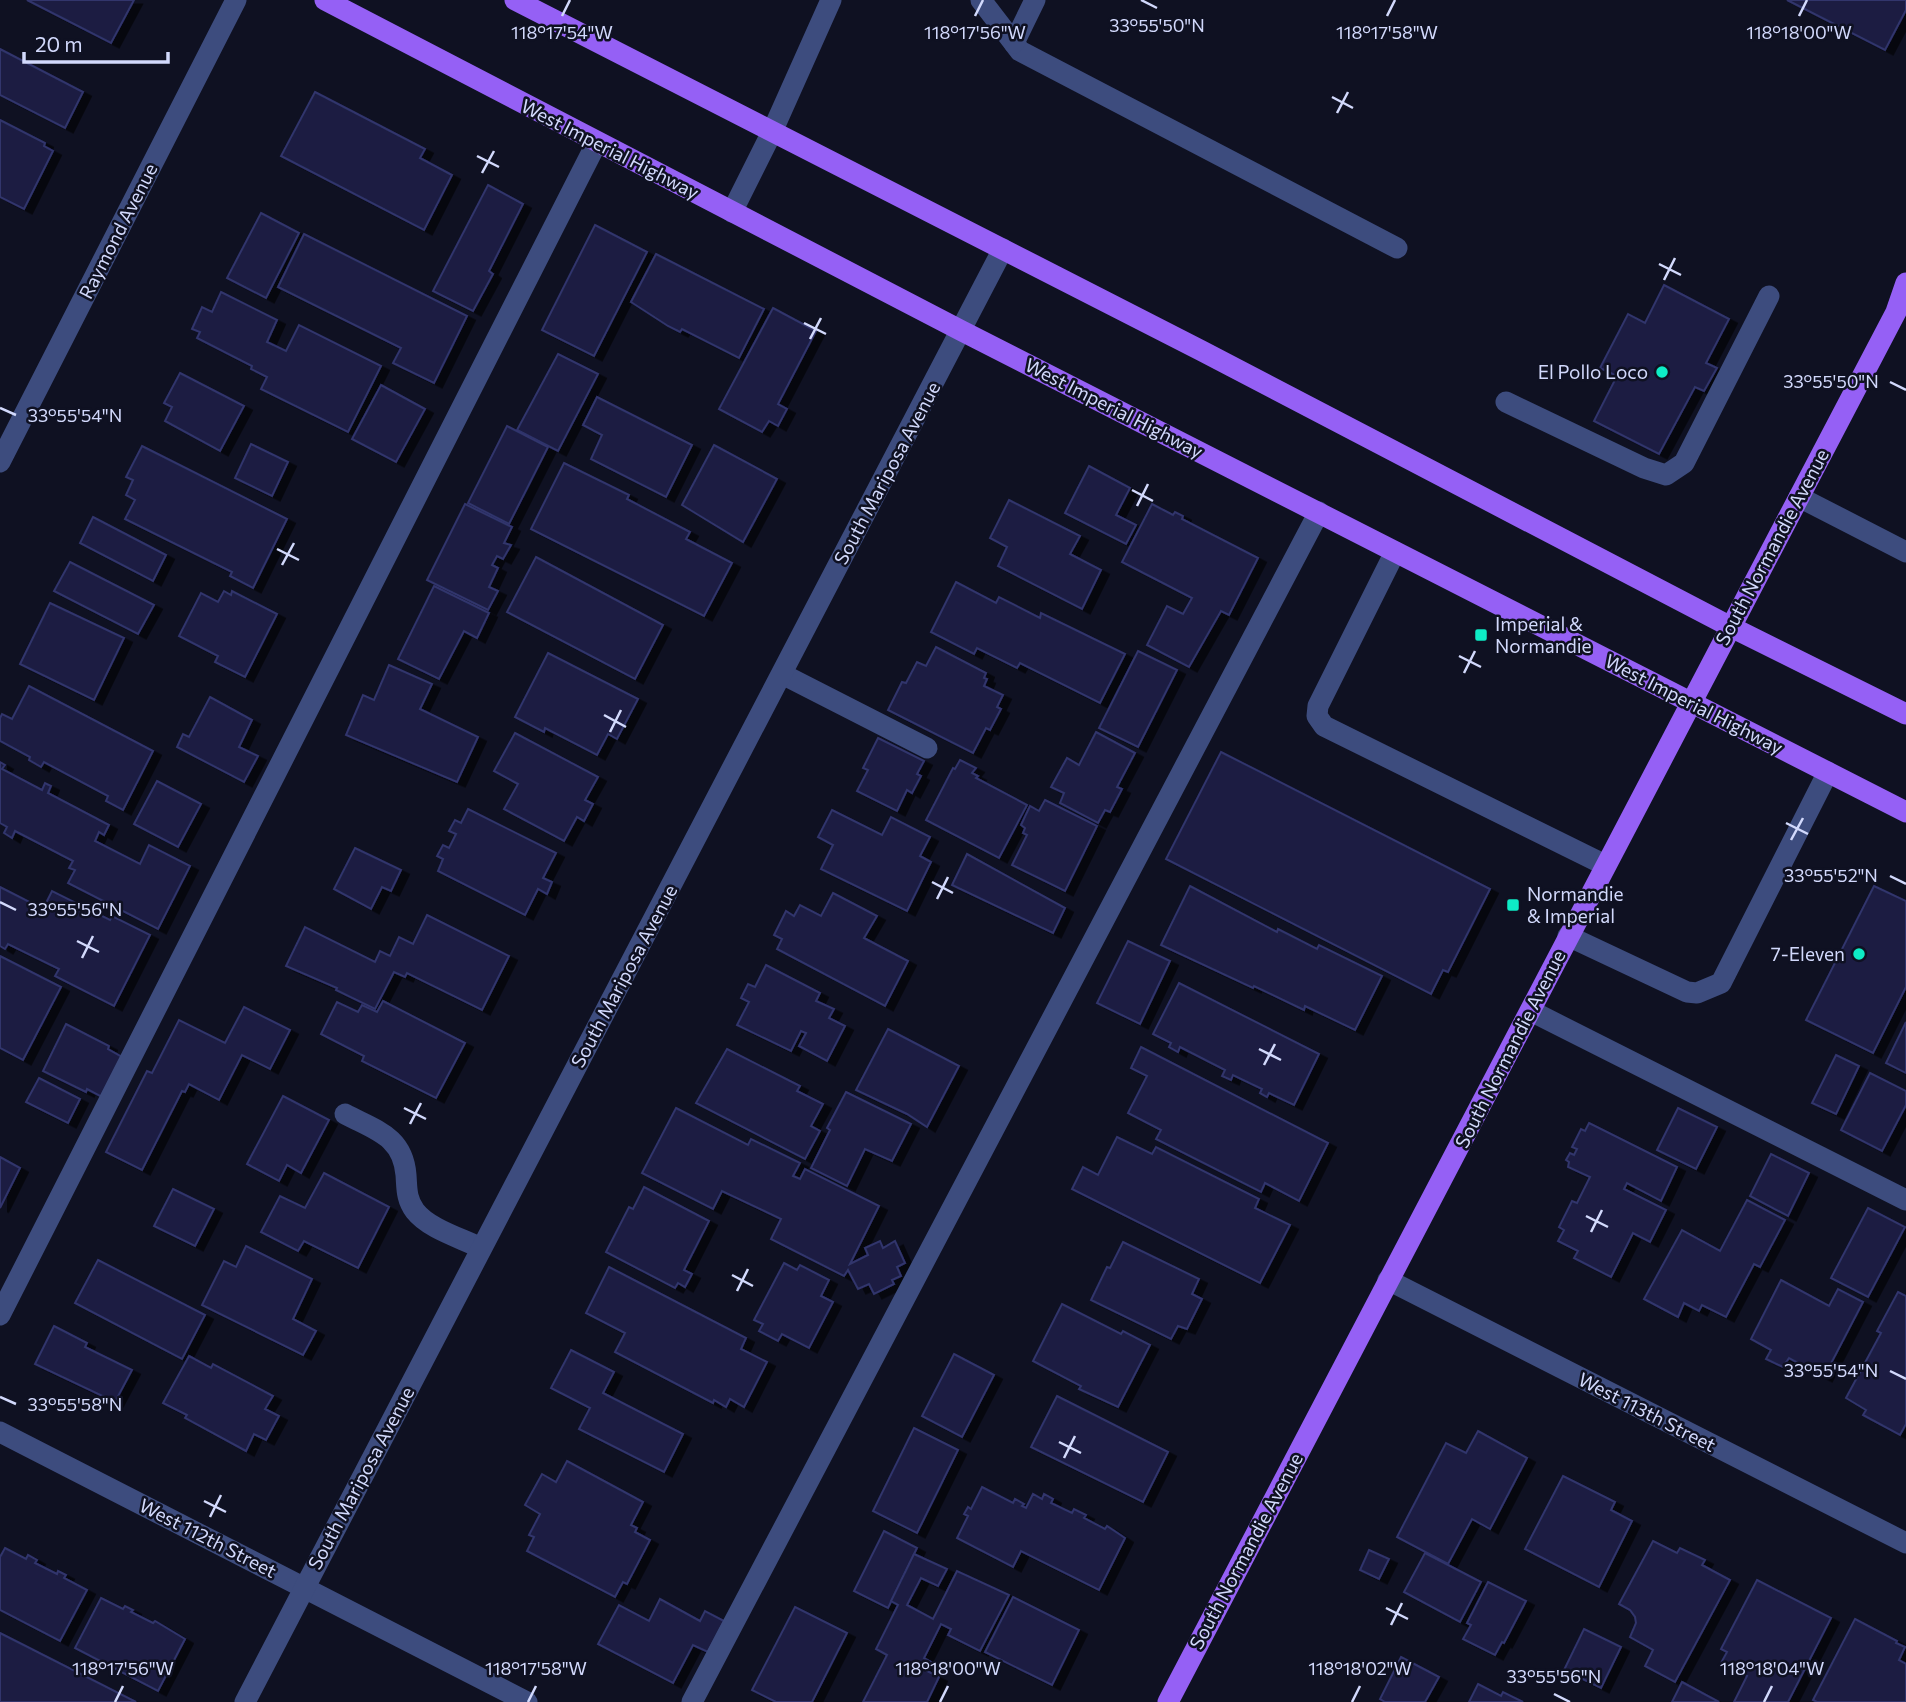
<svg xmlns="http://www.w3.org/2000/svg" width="1906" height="1702" viewBox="0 0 1906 1702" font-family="Commissioner,sans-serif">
  <defs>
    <filter id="shadow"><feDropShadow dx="8" dy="4.5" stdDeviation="0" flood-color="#0009"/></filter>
  </defs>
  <rect width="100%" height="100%" fill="#0f1122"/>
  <!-- building -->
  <g fill="#1c1f42" stroke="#30346c" stroke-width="2" filter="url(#shadow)">
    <path d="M27 0H134L111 43Z"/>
    <path d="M1787 0H1906V10L1885 50Z"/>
    <path d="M0 49 83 92 65 128 0 95Z"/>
    <path d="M315 92 425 149 420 158 452 175 424 230 281 156Z"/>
    <path d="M0 120 45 143 44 146 53 151 24 209 0 197Z"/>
    <path d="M488 185 523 204 489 271 493 274 473 311 433 291Z"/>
    <path d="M261 213 299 233 266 298 227 278Z"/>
    <path d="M595 225 647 252 594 356 542 330Z"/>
    <path d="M304 234 467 316 434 383 393 363 401 348 278 287Z"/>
    <path d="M656 254 764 309 739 358 682 329 680 332 668 326 631 302Z"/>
    <path d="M1664 285 1729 319 1706 363 1717 368 1704 391 1695 387 1659 454 1594 421 1617 376 1600 368 1628 314 1645 323Z"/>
    <path d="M221 292 277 320 267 342 286 351 299 325 381 366 348 432 261 389 267 377 251 369 252 366 197 338 200 332 192 329 202 307 212 312Z"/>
    <path d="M773 308 816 331 778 404 787 409 778 426 769 421 762 432 719 409Z"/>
    <path d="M558 354 598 374 558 451 517 430Z"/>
    <path d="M180 373 244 406 220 451 165 421 172 407 164 403Z"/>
    <path d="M381 385 425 409 396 462 352 439Z"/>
    <path d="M597 397 692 445 666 497 591 459 602 435 583 425Z"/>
    <path d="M507 426 548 447 509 524 468 503Z"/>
    <path d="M251 444 288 462 272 496 235 478Z"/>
    <path d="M714 445 777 479 743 542 682 505Z"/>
    <path d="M142 446 287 519 253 588 230 576 232 572 125 519 135 500 126 495 133 480 126 477Z"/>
    <path d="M564 463 629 495 627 499 690 532 686 539 732 563 704 616 531 529Z"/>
    <path d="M1089 466 1130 488 1116 515 1136 525 1126 544 1065 513Z"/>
    <path d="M1009 500 1080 536 1070 554 1101 570 1082 609 998 566 1007 547 990 538Z"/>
    <path d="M465 504 512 527 504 543 511 545 503 559 497 556 492 565 498 568 489 587 498 591 488 610 427 580Z"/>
    <path d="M1152 504 1173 515 1175 512 1183 516 1182 519 1258 558 1229 615 1221 611 1189 667 1147 645 1167 606 1183 614 1192 598 1122 562Z"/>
    <path d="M93 517 166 555 153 581 80 543Z"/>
    <path d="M536 557 663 625 635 679 507 612Z"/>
    <path d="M70 562 154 605 138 634 54 591Z"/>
    <path d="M956 582 996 603 999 597 1040 618 1041 613 1125 654 1100 703 1020 663 1017 668 977 648 974 654 931 632Z"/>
    <path d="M434 586 489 613 477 638 464 631 439 679 398 659Z"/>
    <path d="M224 591 231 595 232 591 277 614 245 677 215 662 218 656 179 636 201 593 218 602Z"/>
    <path d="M50 603 124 638 94 700 20 664Z"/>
    <path d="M936 647 986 673 984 678 987 679 984 686 1003 695 997 707 1001 709 990 730 986 728 973 753 888 710 902 682 906 683 917 662 926 666Z"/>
    <path d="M1138 651 1177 670 1138 747 1099 728Z"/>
    <path d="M548 653 638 699 617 739 608 734 597 755 545 728 544 732 515 717Z"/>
    <path d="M389 665 432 684 420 709 478 737 457 782 346 735 363 695 374 700Z"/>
    <path d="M29 686 153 751 123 810 106 801 108 796 44 762 41 767 29 760 30 757 0 741V718L2 714 12 719Z"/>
    <path d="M210 697 252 720 239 747 258 756 244 782 177 747 183 734 189 737Z"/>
    <path d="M1096 732 1135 753 1117 787 1122 789 1110 812 1105 810 1098 823 1060 803 1064 793 1051 787 1067 758 1079 765Z"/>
    <path d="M515 733 598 777 585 800 593 804 584 821 577 817 564 841 504 809 518 784 494 771Z"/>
    <path d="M878 738 924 761 917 774 921 776 912 793 907 790 897 811 857 791 868 770 863 768Z"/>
    <path d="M1221 752 1490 889 1448 972 1443 970 1431 994 1166 859Z"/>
    <path d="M960 760 976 768 972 773 978 776 976 778 1027 805 999 858 926 820 953 768 955 769Z"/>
    <path d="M0 762 5 765 2 769 42 790 45 783 51 786 48 793 109 825 104 835 99 832 95 841 140 864 149 845 190 866 158 929 68 883 75 870 69 868 73 861 15 831 12 838 4 833 7 827 0 823Z"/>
    <path d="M157 781 201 804 178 847 134 824Z"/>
    <path d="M1045 800 1097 826 1065 891 1012 865 1027 835 1023 833 1025 828 1021 825 1030 806 1039 811Z"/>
    <path d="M468 809 556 853 543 878 552 882 547 894 538 889 525 915 438 871 443 859 437 856 443 845 449 848 456 834 449 831 455 820 461 823Z"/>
    <path d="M832 810 882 835 891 817 930 837 920 856 931 862 907 911 821 869 833 845 818 837Z"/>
    <path d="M355 848 401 870 391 891 382 887 371 909 334 889Z"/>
    <path d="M967 854 1065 908 1053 933 952 885Z"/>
    <path d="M1190 886 1277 932 1278 929 1317 949 1319 945 1382 976 1355 1030 1305 1006 1304 1010 1254 986 1253 988 1161 945Z"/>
    <path d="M1874 886 1906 901V987L1873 1053 1806 1020Z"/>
    <path d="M0 887 43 909 52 891 110 920 112 916 150 935 114 1006 55 976 59 969 8 944 5 949 0 946Z"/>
    <path d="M833 893 877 916 864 938 908 961 885 1006 777 949 782 939 774 935 786 911 794 916 800 905 821 916Z"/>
    <path d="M427 915 509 956 482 1010 407 973 405 977 394 972 375 1009 336 990 337 988 286 966 305 927 375 962 380 951 390 956 399 937 413 944Z"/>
    <path d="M1128 941 1170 961 1140 1024 1097 1003Z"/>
    <path d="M0 956 61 987 23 1060 0 1048Z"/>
    <path d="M766 965 820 993 816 1001 834 1009 829 1018 845 1026 827 1061 799 1046 806 1033 801 1031 791 1051 737 1025 749 1002 741 998 748 984 755 987Z"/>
    <path d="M1179 983 1319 1054 1294 1105 1269 1093 1267 1097 1260 1093 1262 1089 1233 1075 1231 1080 1222 1076 1225 1070 1180 1047 1178 1052 1169 1047 1171 1043 1153 1034Z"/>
    <path d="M383 1001 465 1043 436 1098 362 1061 364 1056 321 1034 337 1002 358 1012 362 1005 377 1012Z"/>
    <path d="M244 1007 290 1030 270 1069 242 1055 219 1100 189 1084 185 1092 182 1091 142 1170 106 1152 147 1071 152 1073 179 1020 225 1043Z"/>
    <path d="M1906 1022V1073L1886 1063Z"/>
    <path d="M66 1024 109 1046 108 1049 122 1057 102 1097 87 1089 86 1092 43 1071Z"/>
    <path d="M888 1029 959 1066 927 1127 907 1114 856 1090Z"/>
    <path d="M1141 1047 1328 1143 1299 1201 1265 1183 1261 1192 1156 1139 1161 1130 1128 1113 1147 1076 1131 1068Z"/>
    <path d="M727 1049 800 1086 797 1091 823 1104 811 1126 820 1131 805 1159 696 1103Z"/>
    <path d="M1836 1055 1859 1066 1836 1114 1812 1103Z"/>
    <path d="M1870 1073 1906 1091V1105L1882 1151 1841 1130Z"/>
    <path d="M39 1078 80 1099 68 1123 26 1102Z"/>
    <path d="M846 1092 911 1124 892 1161 865 1149 847 1186 811 1168 830 1130 827 1128Z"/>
    <path d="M283 1096 329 1120 301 1173 287 1165 279 1181 247 1164Z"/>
    <path d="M676 1108 748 1145 751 1139 800 1163 793 1176 800 1179 805 1169 879 1206 850 1264 868 1255 865 1248 880 1241 883 1248 895 1241 905 1263 897 1267 901 1276 892 1280 894 1284 874 1294 869 1284 858 1289 848 1270 844 1276 771 1239 781 1219 722 1191 713 1209 642 1173Z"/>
    <path d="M1678 1108 1717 1127 1696 1169 1657 1150Z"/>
    <path d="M1589 1123 1677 1167 1661 1201 1627 1183 1624 1189 1666 1210 1650 1242 1633 1233 1611 1277 1574 1258 1578 1251 1558 1241 1564 1230 1559 1227 1572 1201 1577 1203 1590 1177 1568 1167 1569 1162 1566 1160 1570 1153 1574 1155 1577 1149 1572 1147 1581 1129 1585 1131Z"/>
    <path d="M1117 1137 1152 1154 1156 1147 1259 1199 1255 1208 1290 1225 1260 1283 1072 1189 1083 1167 1098 1175Z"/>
    <path d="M1771 1154 1809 1173 1788 1216 1750 1196Z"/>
    <path d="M0 1157 20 1168 0 1208Z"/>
    <path d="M324 1173 389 1207 358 1268 304 1241 298 1251 261 1232 280 1196 305 1208Z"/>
    <path d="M644 1187 709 1221 684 1270 692 1274 685 1287 678 1283 675 1288 606 1252 629 1207 633 1209Z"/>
    <path d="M173 1189 214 1209 195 1246 154 1226Z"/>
    <path d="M1747 1200 1785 1220 1760 1267 1754 1264 1726 1317 1702 1305 1699 1311 1684 1303 1678 1317 1644 1299 1682 1230 1720 1251Z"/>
    <path d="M1868 1208 1905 1227 1868 1297 1831 1278Z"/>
    <path d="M1123 1242 1199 1279 1192 1294 1202 1299 1187 1329 1178 1326 1171 1339 1091 1300 1107 1267 1110 1268Z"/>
    <path d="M246 1246 312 1279 293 1319 316 1331 303 1355 202 1305 224 1261 236 1267Z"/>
    <path d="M98 1260 205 1315 182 1359 75 1303Z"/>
    <path d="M784 1263 797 1270 800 1265 829 1280 821 1296 833 1302 809 1348 782 1334 778 1341 759 1331 763 1324 754 1320Z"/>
    <path d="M609 1267 746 1338 741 1349 767 1362 744 1407 730 1399 726 1407 714 1400 713 1403 615 1352 625 1333 586 1313Z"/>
    <path d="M1781 1280 1829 1306 1838 1289 1863 1302 1824 1377 1789 1358 1783 1367 1766 1359 1771 1350 1751 1339Z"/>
    <path d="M1898 1292 1906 1296V1424L1900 1435 1863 1415 1866 1410 1846 1398 1881 1333 1877 1331Z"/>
    <path d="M1062 1304 1121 1334 1123 1331 1150 1345 1118 1407 1079 1389 1081 1386 1033 1361Z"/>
    <path d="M54 1326 87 1343 85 1347 132 1370 115 1402 35 1364Z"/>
    <path d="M571 1350 614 1372 603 1393 683 1434 664 1472 579 1429 590 1408 551 1388Z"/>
    <path d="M954 1354 994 1375 962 1437 922 1416Z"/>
    <path d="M189 1356 211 1368 213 1364 273 1396 265 1409 279 1416 266 1440 254 1434 246 1451 185 1418 187 1415 163 1403Z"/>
    <path d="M1057 1396 1168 1452 1143 1502 1031 1447Z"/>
    <path d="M914 1428 958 1450 917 1533 873 1511Z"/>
    <path d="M1478 1431 1527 1458 1490 1529 1472 1519 1448 1564 1397 1537 1446 1443 1466 1453Z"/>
    <path d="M567 1461 643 1502 631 1525 637 1528 635 1532 650 1540 627 1584 623 1582 615 1597 527 1551 534 1537 529 1535 540 1514 525 1505 542 1474 556 1482Z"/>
    <path d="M1563 1476 1615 1502 1611 1510 1632 1521 1599 1587 1525 1549Z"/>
    <path d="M982 1487 1013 1503 1015 1499 1024 1504 1022 1506 1026 1508 1033 1494 1042 1499 1044 1494 1053 1499 1051 1503 1072 1513 1074 1509 1086 1515 1084 1518 1105 1529 1107 1526 1125 1538 1099 1590 1021 1551 1013 1567 957 1538 968 1516 964 1514 968 1507 971 1509Z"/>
    <path d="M884 1531 917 1548 888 1608 854 1591Z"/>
    <path d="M1653 1541 1677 1553 1680 1548 1705 1560 1702 1565 1730 1580 1675 1682 1645 1666 1653 1650 1630 1637 1636 1623 1635 1617 1630 1610 1619 1604Z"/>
    <path d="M5 1548 26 1559 28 1555 37 1560 35 1563 57 1574 58 1571 66 1575 64 1578 87 1590 60 1641 0 1610V1557Z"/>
    <path d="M1369 1550 1389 1559 1379 1579 1360 1570Z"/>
    <path d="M1425 1553 1481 1582 1460 1622 1404 1592Z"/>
    <path d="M914 1554 947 1569 938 1586 921 1578 907 1605 933 1619 957 1571 1009 1595 980 1651 948 1635 951 1629 941 1624 924 1658 931 1662 927 1671 939 1677 927 1702H863L887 1655 876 1649 898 1605 891 1601Z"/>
    <path d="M1757 1580 1831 1618 1788 1702H1734L1747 1676 1721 1663 1727 1652 1721 1649Z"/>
    <path d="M1488 1582 1526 1601 1504 1643 1502 1642 1495 1655 1463 1639 1471 1625 1467 1623Z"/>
    <path d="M1013 1597 1079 1630 1052 1685 985 1652Z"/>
    <path d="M101 1598 123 1609 125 1606 133 1610 131 1612 153 1623 155 1621 185 1639 158 1691 75 1648Z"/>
    <path d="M660 1599 700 1621 705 1611 724 1621 708 1652 693 1645 673 1683 598 1644 619 1605 649 1621Z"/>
    <path d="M795 1607 847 1633 812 1702H776L752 1690Z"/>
    <path d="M1855 1619 1897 1641 1896 1643 1905 1647 1899 1660 1906 1664V1702H1817L1813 1700Z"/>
    <path d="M1584 1629 1621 1647 1601 1688 1564 1670Z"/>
    <path d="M0 1633 136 1702H0Z"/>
    <path d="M1401 1657 1439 1677 1425 1702H1385L1380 1699Z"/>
    <path d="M1682 1682 1719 1702H1672Z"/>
    <path d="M1478 1684 1501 1696 1503 1692 1523 1702H1469Z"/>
  </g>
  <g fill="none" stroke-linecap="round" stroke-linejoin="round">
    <!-- minor -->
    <g stroke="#3d4c7e" stroke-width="21">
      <path d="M981 0 1020 51 1397 248"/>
      <path d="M1014 43 1035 0"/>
      <path d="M732 212 772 132 831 0"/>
      <path d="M1506 402 1644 468 1666 475 1684 463 1769 296"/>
      <path d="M0 462 236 0"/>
      <path d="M1799 497 1906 552"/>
      <path d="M1395 552 1318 706 1317 716 1324 726 1605 865"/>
      <path d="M782 674 927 748"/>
      <path d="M1568 936 1687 992 1697 993 1721 983 1828 772"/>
      <path d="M1531 1011 1906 1200"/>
      <path d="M345 1114C375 1130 403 1136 406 1175 407 1188 406 1199 415 1211 429 1229 461 1238 481 1248"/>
      <path d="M1388 1280 1906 1543"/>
      <path d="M0 1315 597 142"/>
      <path d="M0 1432 527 1702"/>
      <path d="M245 1702 1003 249"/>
      <path d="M692 1702 1319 512"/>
    </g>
    <!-- major -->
    <g stroke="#9560f5" stroke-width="21">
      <path d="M325 0 962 331 1906 812"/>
      <path d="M515 0 1202 351 1731 627 1906 714"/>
      <path d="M1168 1702 1896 312 1906 283"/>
    </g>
  </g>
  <!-- ticks -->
  <path fill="none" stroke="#d2d9fc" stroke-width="2.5" d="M1141 0 1157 8M562 16 570 0M975 16 983 0M1387 16 1395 0M1799 16 1807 0M1332 97 1353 108M1337 113 1348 92M477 156 499 167M482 173 494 151M1659 264 1681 275M1664 280 1675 258M804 323 826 334M810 339 821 318M1890 382 1906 390M0 408 16 415M1132 490 1153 501M1137 506 1148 484M277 549 299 560M282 565 294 543M1459 656 1481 667M1464 673 1475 651M604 715 626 727M610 732 621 710M1786 823 1808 834M1791 840 1803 818M1890 876 1906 884M932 882 953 893M937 899 948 877M0 902 16 910M77 941 99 952M82 958 93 936M1259 1049 1281 1060M1264 1065 1275 1044M404 1108 426 1119M410 1124 421 1103M1586 1216 1608 1227M1591 1232 1602 1210M732 1275 753 1286M737 1291 748 1269M1890 1371 1906 1379M0 1397 16 1404M1059 1442 1081 1453M1064 1458 1075 1436M204 1501 226 1512M210 1517 221 1495M1386 1608 1408 1619M1391 1625 1402 1603M1554 1694 1570 1702M115 1702 123 1686M528 1702 536 1686M940 1702 948 1686M1352 1702 1360 1686M1764 1702 1772 1686"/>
  <!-- markers -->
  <g fill="#0eecc6" stroke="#0f1122" stroke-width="2.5">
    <circle cx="1662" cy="372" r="7"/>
    <rect x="1474" y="628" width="14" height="14" rx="3.5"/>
    <rect x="1506" y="898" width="14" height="14" rx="3.5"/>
    <circle cx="1859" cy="954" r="7"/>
  </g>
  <g text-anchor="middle" stroke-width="5" stroke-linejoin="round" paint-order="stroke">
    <!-- street labels -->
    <g font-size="19" fill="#d2d9fc" stroke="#0f1122">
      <text transform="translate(610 149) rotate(27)" y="7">West Imperial Highway</text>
      <text transform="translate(118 231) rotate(-63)" y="7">Raymond Avenue</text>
      <text transform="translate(1114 408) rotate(27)" y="7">West Imperial Highway</text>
      <text transform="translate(887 473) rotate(-62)" y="7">South Mariposa Avenue</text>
      <text transform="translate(1772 547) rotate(-62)" y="7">South Normandie Avenue</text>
      <text transform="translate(1694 704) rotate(27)" y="7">West Imperial Highway</text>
      <text transform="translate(624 976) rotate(-62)" y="7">South Mariposa Avenue</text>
      <text transform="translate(1510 1049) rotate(-63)" y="7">South Normandie Avenue</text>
      <text transform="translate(1647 1412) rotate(27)" y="7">West 113th Street</text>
      <text transform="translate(361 1478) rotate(-62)" y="7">South Mariposa Avenue</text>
      <text transform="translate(208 1538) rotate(27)" y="7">West 112th Street</text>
      <text transform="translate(1246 1551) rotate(-62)" y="7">South Normandie Avenue</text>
    </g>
    <!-- poi labels -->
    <g font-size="19" fill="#d2d9fc" stroke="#0f1122" text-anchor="end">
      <text x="1648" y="379">El Pollo Loco</text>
      <text x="1495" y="631" text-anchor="start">Imperial &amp;<tspan x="1495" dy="22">Normandie</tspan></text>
      <text x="1527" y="901" text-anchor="start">Normandie<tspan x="1527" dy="22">&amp; Imperial</tspan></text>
      <text x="1845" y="961">7-Eleven</text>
    </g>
  </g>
  <g font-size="18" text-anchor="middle" fill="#d2d9fc" stroke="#0f1122" stroke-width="5" stroke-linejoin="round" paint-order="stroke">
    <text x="1157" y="32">33°55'50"N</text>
    <text x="562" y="39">118°17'54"W</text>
    <text x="975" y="39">118°17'56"W</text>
    <text x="1387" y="39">118°17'58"W</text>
    <text x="1799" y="39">118°18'00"W</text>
    <text x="1831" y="388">33°55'50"N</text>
    <text x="75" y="422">33°55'54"N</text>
    <text x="1831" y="882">33°55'52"N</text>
    <text x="75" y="916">33°55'56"N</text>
    <text x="1831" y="1377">33°55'54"N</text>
    <text x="75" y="1411">33°55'58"N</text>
    <text x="123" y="1675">118°17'56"W</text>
    <text x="536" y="1675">118°17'58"W</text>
    <text x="948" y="1675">118°18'00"W</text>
    <text x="1360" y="1675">118°18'02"W</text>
    <text x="1772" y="1675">118°18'04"W</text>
    <text x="1554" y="1683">33°55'56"N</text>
  </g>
  <!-- scale -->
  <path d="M24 52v10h144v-10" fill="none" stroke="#d2d9fc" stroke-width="3.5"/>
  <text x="35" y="52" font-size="21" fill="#d2d9fc" stroke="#0f1122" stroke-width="5" paint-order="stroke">20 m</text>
</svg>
